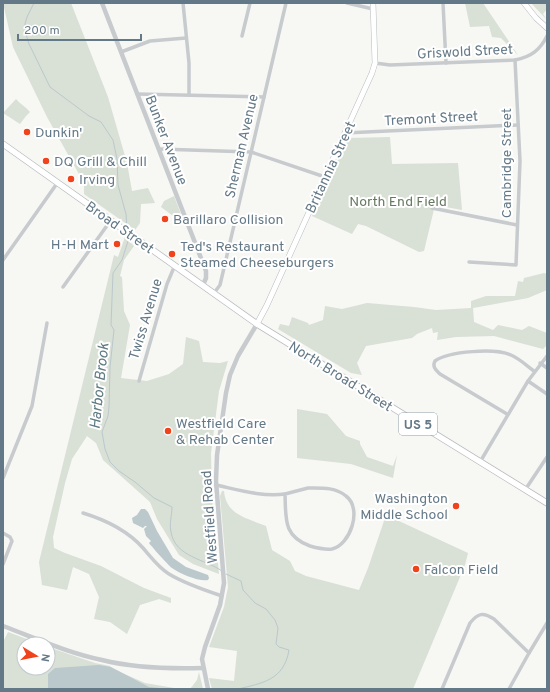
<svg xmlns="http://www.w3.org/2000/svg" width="550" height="692" viewBox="0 0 550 692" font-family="Overpass,sans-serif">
  <rect width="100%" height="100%" fill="#f7f7f4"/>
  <!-- green -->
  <g fill="#d9e0d5">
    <path d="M3 3H71L108 97 127 163 132 191 148 188 155 203 141 204 140 223 135 230 84 194V183L47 117 13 47Z"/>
    <path d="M465 3H483L518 55 501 38 492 37 489 26 470 27Z"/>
    <path d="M531 3H547V9L543 14 547 20Z"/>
    <path d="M16 99C20 104 26 107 30 112L26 116 20 124 3 113Z"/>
    <path d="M390 137 392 164 458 163 462 210 435 205 424 251 419 252 366 226 358 224 352 234 312 216 348 138Z"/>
    <path d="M174 196 185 225 161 207 164 201Z"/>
    <path d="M125 237 134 246 124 260 120 276 122 277 124 311 130 325 121 378 147 381 169 374 183 364 186 337 199 341 203 362 220 363 228 361 219 391 211 453 212 498 219 574 193 564 179 555 157 519 150 502 103 460 96 443 87 436 72 459 65 483 53 537 54 548 65 553 101 566 144 588 171 598V603L159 599 140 605 127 634 110 622 94 619 99 597 89 574 73 567 67 590 42 585 39 562 114 255 118 257Z"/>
    <path d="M544 273 547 274V290L528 298 473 308 474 322 493 330 498 325 522 330 529 326 547 333V345L543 349 494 336 456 337 437 340 438 332 433 333 432 328 417 334 412 338 366 346 357 363 362 375 351 373 278 329 280 324 289 326 292 317 308 323 309 325 323 320 325 306 342 309 367 303 414 307 436 310 471 308V301L486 296H515L518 281 523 282 524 278Z"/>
    <path d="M297 409 327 414 346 436 360 441V444L367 457 393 466 397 455 393 478 351 464 297 458Z"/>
    <path d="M222 491H224C226 515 247 518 266 526L272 550 290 561 295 571 306 576 359 590 368 568 386 515 468 553 465 565 413 689H212L209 678 234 681 237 651 209 647 224 607 228 587 220 496Z"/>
    <path d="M8 632 40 644H24V668H48V647L95 663 110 666 111 668 145 683 180 689H3V642Z"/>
    <path d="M199 672 203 689H190L197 680Z"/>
  </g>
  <!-- water -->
  <g fill="#bbc8cc">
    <path d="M141 509H145L148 512 157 531 173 558 186 567 208 575 209 578 208 580C200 582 180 574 172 568 169 566 152 547 149 543L151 541 146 536 144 529 147 526H145L143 528 133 523 132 518 137 515Z"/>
    <path d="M99 665 111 667 149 687 170 689H48V674L55 668Z"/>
  </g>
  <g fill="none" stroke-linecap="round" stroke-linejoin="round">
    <!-- stream -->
    <g stroke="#bbc8cc" stroke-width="1">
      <path d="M34 3 27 17 25 24 26 34 29 44 50 87 89 116 101 122 113 140 117 159 118 185 126 214 127 229"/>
      <path d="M128 236V241L122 260 113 273 111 325 114 330 110 367 109 407 108 416 102 432 105 449 110 462 119 471 135 482 154 498 172 507C172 515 169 524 171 532 175 557 205 559 222 571"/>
      <path d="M226 574 241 581 243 590 255 603 266 609 275 620 278 628 276 644 279 647 289 650C284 680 263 683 238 689"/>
    </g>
    <defs>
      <g id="secondary">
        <path d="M524 3 536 18 547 28"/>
        <path d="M257 324 267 305 372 73 375 63 373 3"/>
      </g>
      <path id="primary" d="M3 144 257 324 547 503"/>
    </defs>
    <!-- secondary casing -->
    <use href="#secondary" stroke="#b7bdc1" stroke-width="6"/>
    <!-- primary casing -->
    <use href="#primary" stroke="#babec2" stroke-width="7"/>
    <!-- minor -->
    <g stroke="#c7cbce" stroke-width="3.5">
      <path d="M183 3 189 63V95"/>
      <path d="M347 3 373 9"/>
      <path d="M443 3 446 63"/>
      <path d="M242 36 250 3"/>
      <path d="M121 52 150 41 186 38"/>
      <path d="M375 63 390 65 515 60C531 57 540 50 547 36"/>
      <path d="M137 94 264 97"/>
      <path d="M345 133 518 125"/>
      <path d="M159 149 251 152 325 177"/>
      <path d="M432 208 517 225"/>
      <path d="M3 260 58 182"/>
      <path d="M469 262 516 265 520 161 515 60"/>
      <path d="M63 287 111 220"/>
      <path d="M214 293 220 285 286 3"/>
      <path d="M540 363 547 368"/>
      <path d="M139 381 167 284 175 265"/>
      <path d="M528 381 547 394"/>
      <path d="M507 414 440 374C436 370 432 367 435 361 449 351 495 348 511 355 520 359 527 366 534 371"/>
      <path d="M480 462 528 381 547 356"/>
      <path d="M3 478 32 406 47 323"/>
      <path d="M216 485C239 490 262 497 285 494"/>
      <path d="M308 488C322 488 335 487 346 496 363 509 350 545 332 549 325 550 317 548 310 546 283 536 286 519 285 494Z"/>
      <path d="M525 490 547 457"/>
      <path d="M83 513C106 520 127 530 143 548 151 557 158 567 169 574 182 582 207 591 222 596"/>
      <path d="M3 533 10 537 12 541 3 564"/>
      <path d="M529 653 547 623"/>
      <path d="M442 689 470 623C478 613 483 612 494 619L529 653 509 689"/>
    </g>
    <!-- tertiary -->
    <g stroke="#c7cbce" stroke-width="4.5">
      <path d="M102 3 206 271V278L203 285"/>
      <path d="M3 626C35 638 68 653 102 660 134 668 170 669 203 668"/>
      <path d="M208 689 202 659 205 647 220 605 224 583 216 481 217 455 226 393 230 375 238 356 257 324"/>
    </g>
    <!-- secondary -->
    <use href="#secondary" stroke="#fff" stroke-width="5"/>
    <!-- primary -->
    <use href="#primary" stroke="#fff" stroke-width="5.5"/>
  </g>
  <!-- markers -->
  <g fill="#f0421b" stroke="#fff" stroke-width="1.5">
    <circle cx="27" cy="132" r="4"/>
    <circle cx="46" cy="161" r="4"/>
    <circle cx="71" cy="179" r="4"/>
    <circle cx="165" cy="219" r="4"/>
    <circle cx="117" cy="244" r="4"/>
    <circle cx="172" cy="254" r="4"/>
    <circle cx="168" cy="431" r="4"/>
    <circle cx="456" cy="506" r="4"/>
    <circle cx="416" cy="569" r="4"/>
  </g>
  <g text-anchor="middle" stroke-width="4" stroke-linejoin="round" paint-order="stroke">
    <!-- shield labels -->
    <rect fill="#fff" stroke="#92a1ab" stroke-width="1" x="399" y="413" width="38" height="22" rx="3"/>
    <g font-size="13" font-weight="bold" fill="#647987">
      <text x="418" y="429">US 5</text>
    </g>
    <!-- street labels -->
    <g font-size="14" fill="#647987" stroke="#fff">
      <text transform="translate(465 51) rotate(-3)" y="5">Griswold Street</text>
      <text transform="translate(431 118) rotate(-3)" y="5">Tremont Street</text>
      <text transform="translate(167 140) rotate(69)" y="5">Bunker Avenue</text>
      <text transform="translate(241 146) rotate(-77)" y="5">Sherman Avenue</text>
      <text transform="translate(506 163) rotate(-90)" y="5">Cambridge Street</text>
      <text transform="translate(330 167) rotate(-65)" y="5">Britannia Street</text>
      <text transform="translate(120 227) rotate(35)" y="5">Broad Street</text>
      <text transform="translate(145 319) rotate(-73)" y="5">Twiss Avenue</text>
      <text transform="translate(341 376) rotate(32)" y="5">North Broad Street</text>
      <text transform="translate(209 517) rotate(-94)" y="5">Westfield Road</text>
    </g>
    <!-- poi labels -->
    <g font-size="14" fill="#647987" stroke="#fff" text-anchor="start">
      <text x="35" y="137">Dunkin'</text>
      <text x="54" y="166">DQ Grill &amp; Chill</text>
      <text x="79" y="184">Irving</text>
      <text x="173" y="224">Barillaro Collision</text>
      <text x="109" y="249" text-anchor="end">H-H Mart</text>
      <text x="180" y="251">Ted's Restaurant<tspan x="180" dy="16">Steamed Cheeseburgers</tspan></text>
      <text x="176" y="428">Westfield Care<tspan x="176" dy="16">&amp; Rehab Center</tspan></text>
      <text x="448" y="503" text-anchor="end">Washington<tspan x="448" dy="16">Middle School</tspan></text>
      <text x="424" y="574">Falcon Field</text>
    </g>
    <!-- park labels -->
    <g font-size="14" fill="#66795f" stroke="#fff">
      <text x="398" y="206">North End Field</text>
    </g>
    <!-- water labels -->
    <g font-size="15" font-style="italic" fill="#5f7b83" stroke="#fff">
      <text transform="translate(99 386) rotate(-84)" y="5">Harbor Brook</text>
    </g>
  </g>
  <!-- border -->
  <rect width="550" height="692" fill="none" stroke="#647987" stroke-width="8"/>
  <!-- north arrow -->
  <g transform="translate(36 656) rotate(100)"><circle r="19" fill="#ffffff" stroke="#c1c9cf"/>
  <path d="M0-3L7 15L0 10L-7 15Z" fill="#f0421b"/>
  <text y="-6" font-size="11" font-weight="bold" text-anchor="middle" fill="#647987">N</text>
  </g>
  <!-- scale -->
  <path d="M18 34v6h123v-6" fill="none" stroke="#647987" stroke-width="2"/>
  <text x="24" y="34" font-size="12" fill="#647987" stroke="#ffffff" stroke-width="3" paint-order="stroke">200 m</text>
</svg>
